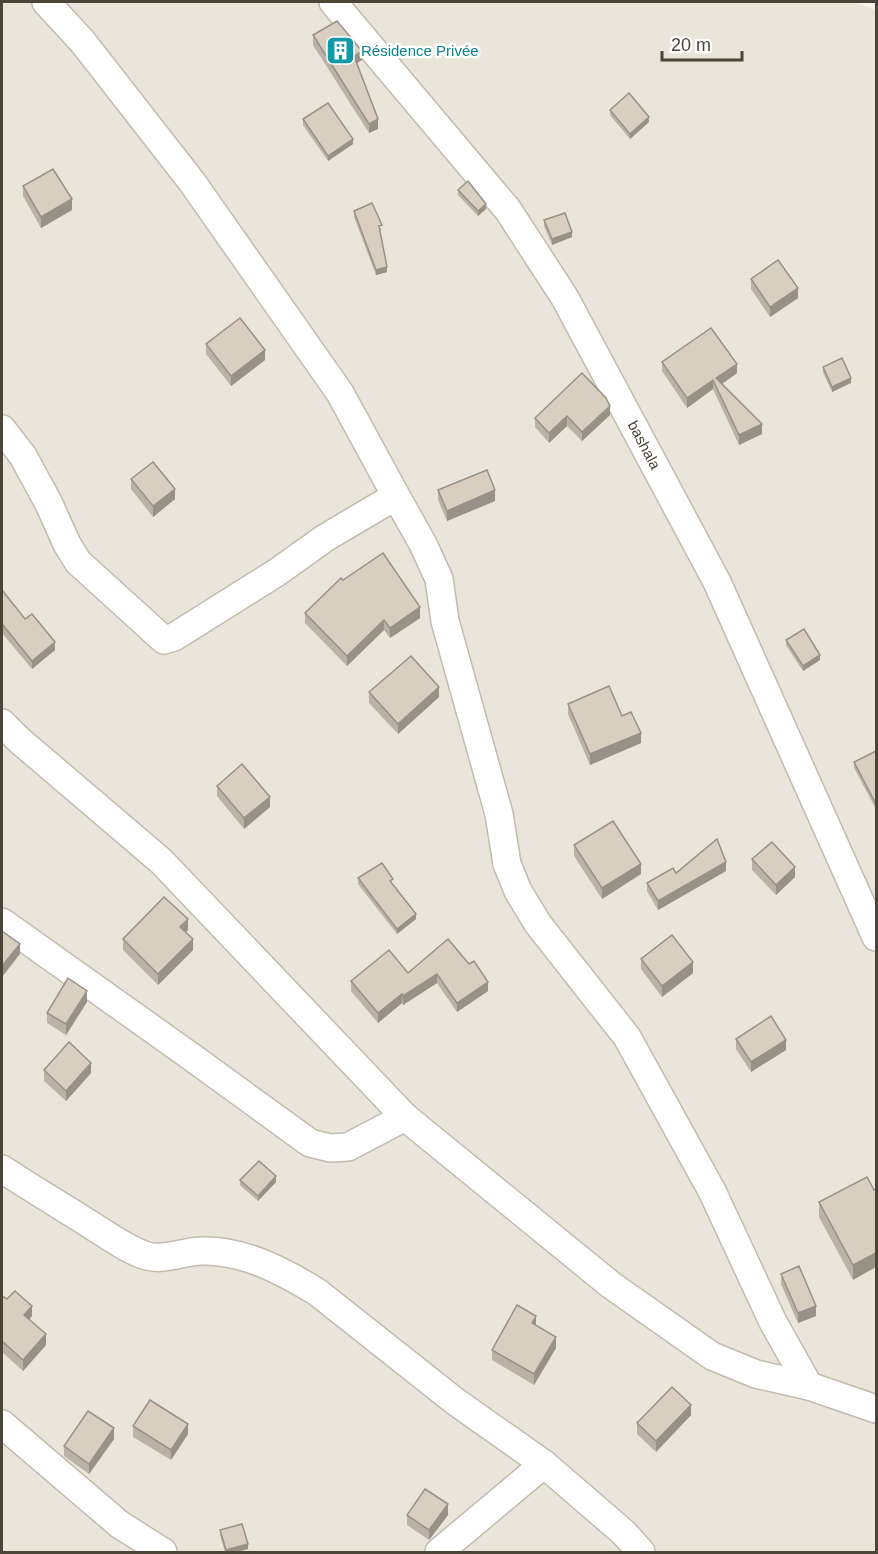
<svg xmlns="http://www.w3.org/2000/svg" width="878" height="1554" viewBox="0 0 878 1554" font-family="Arial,sans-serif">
  <rect width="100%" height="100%" fill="#f6f3ec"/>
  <!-- residential -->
  <path fill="#eae5da" d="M2 2H854L876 10V1552H2Z"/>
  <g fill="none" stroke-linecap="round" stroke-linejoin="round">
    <defs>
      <g id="street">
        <path d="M46 2 82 41 192 182 340 393 396 496 423 544 439 579 445 621 499 814 507 864 518 891 538 924 627 1037 712 1191 773 1322 809 1386"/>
        <path d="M333 2 508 210 565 298 717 582 876 937"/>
        <path d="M2 429 23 456 49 504 67 544 78 562 164 640 174 637 276 573 325 538 396 496"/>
        <path d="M2 723 19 740 161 861 405 1117 611 1285 712 1356 756 1374 809 1386 876 1409"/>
        <path d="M2 922 193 1058 310 1143 330 1148 348 1147 405 1117"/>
        <path d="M2 1169C31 1188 61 1206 91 1225 109 1236 127 1250 147 1256 165 1261 184 1251 202 1251 243 1250 283 1271 317 1292L456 1402 544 1464 624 1533 641 1552"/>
        <path d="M2 1424 119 1524 163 1552"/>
        <path d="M439 1552 544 1464"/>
      </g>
    </defs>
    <!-- street casing -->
    <use href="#street" stroke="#c2bbae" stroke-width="30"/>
    <!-- street -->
    <use href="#street" stroke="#fff" stroke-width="27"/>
  </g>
  <!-- wall -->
  <g fill="#bab2a6">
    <path d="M313 35 362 60 357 63 378 129 369 133 313 45Z"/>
    <path d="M610 110 649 122 630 139 610 115Z"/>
    <path d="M303 119 353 144 328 161 303 125Z"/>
    <path d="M23 186 72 210 41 228 23 196Z"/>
    <path d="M458 190 486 209 478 216 458 195Z"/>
    <path d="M354 211 382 230H380L387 272 376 275 354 217Z"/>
    <path d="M544 220 572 237 552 245 544 226Z"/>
    <path d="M751 279 798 298 770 317 751 289Z"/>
    <path d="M206 344 265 360 231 386 206 354Z"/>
    <path d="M662 362 737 373 722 384 762 434 739 445 713 389 687 408 662 371Z"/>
    <path d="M823 367 851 383 832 392 823 372Z"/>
    <path d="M610 415 582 441 567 426 549 443 535 427V418Z"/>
    <path d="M131 479 175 499 153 517 131 489Z"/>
    <path d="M438 490 495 501 447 521 438 500Z"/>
    <path d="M343 580 420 618 390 638 384 630 347 666 305 623V613Z"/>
    <path d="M2 590 25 619 55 650 32 669 2 633Z"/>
    <path d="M786 640 820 660 803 671 786 645Z"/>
    <path d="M369 692 439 697 398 734 369 703Z"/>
    <path d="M568 704 622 716 641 743 590 765 568 714Z"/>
    <path d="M876 751V809L854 768V762Z"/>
    <path d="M217 786 270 807 244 829 217 796Z"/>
    <path d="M574 845 641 874 602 899 574 856Z"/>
    <path d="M752 859 795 877 776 895 752 870Z"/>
    <path d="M726 871 658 910 647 891V883Z"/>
    <path d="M358 878 393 884V885L416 919 397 934 358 884Z"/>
    <path d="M188 930 185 932 193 950 158 985 123 950V939Z"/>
    <path d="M448 939 488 991 457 1012 437 983 403 1005 402 1003 378 1023 351 991V981L408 973Z"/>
    <path d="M641 959 693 973 662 997 641 969Z"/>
    <path d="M87 1002 66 1035 47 1023V1013Z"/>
    <path d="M736 1039 786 1050 751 1072 736 1049Z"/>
    <path d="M44 1070 91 1073 66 1101 44 1081Z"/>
    <path d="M240 1180 276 1182 258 1201 240 1185Z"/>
    <path d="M874 1190 853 1280 819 1217V1202Z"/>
    <path d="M781 1274 816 1316 798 1323 781 1284Z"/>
    <path d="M2 1299 32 1316 30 1319 46 1345 23 1371 2 1352Z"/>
    <path d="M536 1326 556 1348 534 1385 492 1360V1350Z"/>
    <path d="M691 1415 656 1452 637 1434V1423Z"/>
    <path d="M133 1426 188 1434 171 1460 133 1437Z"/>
    <path d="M114 1439 89 1474 64 1456V1446Z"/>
    <path d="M407 1515H448L429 1540 407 1525Z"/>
    <path d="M220 1530 248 1549 236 1552H225L220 1535Z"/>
  </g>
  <!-- shaded-wall -->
  <g fill="#979187">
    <path d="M362 51V60L354 65V56Z"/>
    <path d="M649 117V122L630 139V134Z"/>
    <path d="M378 119V129L369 133V124Z"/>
    <path d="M353 139V144L328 161V156Z"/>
    <path d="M72 199V210L41 228V217Z"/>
    <path d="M486 204V209L478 216V211Z"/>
    <path d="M572 232V237L552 245V239Z"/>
    <path d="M387 267V272L376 275V270Z"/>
    <path d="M798 288V298L770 317V307Z"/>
    <path d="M265 350V360L231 386V376Z"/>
    <path d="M737 364V373L716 388V378Z"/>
    <path d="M851 378V383L832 392V387Z"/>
    <path d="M713 380V389L687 408V398Z"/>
    <path d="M610 406V415L582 441V432Z"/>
    <path d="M567 416V426L549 443V433Z"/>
    <path d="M762 424V434L739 445V435Z"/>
    <path d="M175 489V499L153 517V506Z"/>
    <path d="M495 490V501L447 521V511Z"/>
    <path d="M420 607V618L390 638V628Z"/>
    <path d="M384 620V630L347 666V656Z"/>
    <path d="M55 642V650L32 669V661Z"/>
    <path d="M820 655V660L803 671V666Z"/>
    <path d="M439 687V697L398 734V724Z"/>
    <path d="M641 733V743L590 765V754Z"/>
    <path d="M270 797V807L244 829V818Z"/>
    <path d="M726 862V871L658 910V901Z"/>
    <path d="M641 864V874L602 899V888Z"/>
    <path d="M795 867V877L776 895V885Z"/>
    <path d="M416 914V919L397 934V929Z"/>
    <path d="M188 919V930L180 938V927Z"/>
    <path d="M193 939V950L158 985V974Z"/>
    <path d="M20 944V954L2 977V966Z"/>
    <path d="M693 962V973L662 997V986Z"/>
    <path d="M437 974V983L403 1005V996Z"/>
    <path d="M488 982V991L457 1012V1003Z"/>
    <path d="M87 991V1002L66 1035V1024Z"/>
    <path d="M402 994V1003L378 1023V1013Z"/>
    <path d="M786 1040V1050L751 1072V1062Z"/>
    <path d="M91 1063V1073L66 1101V1091Z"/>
    <path d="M276 1176V1182L258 1201V1196Z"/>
    <path d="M876 1253V1267L853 1280V1265Z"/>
    <path d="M32 1306V1316L24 1325V1315Z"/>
    <path d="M816 1306V1316L798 1323V1313Z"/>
    <path d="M536 1316V1326L532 1323Z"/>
    <path d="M46 1334V1345L23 1371V1360Z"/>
    <path d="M556 1337V1348L534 1385V1374Z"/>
    <path d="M691 1405V1415L656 1452V1441Z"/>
    <path d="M188 1424V1434L171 1460V1450Z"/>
    <path d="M114 1428V1439L89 1474V1464Z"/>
    <path d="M448 1504V1515L429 1540V1530Z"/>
    <path d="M248 1544V1549L236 1552H226V1550Z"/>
  </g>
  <!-- building -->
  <g fill="#d8cfc1" stroke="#979187" stroke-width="1.5">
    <path d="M337 21 362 51 354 56 378 119 369 124 313 35Z"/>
    <path d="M629 93 649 117 630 134 610 110Z"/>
    <path d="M328 103 353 139 328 156 303 119Z"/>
    <path d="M53 169 72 199 41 217 23 186Z"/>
    <path d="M468 181 486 204 478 211 458 190Z"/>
    <path d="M372 203 382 225 379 226 387 267 376 270 354 211Z"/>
    <path d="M565 213 572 232 552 239 544 220Z"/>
    <path d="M778 260 798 288 770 307 751 279Z"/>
    <path d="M240 318 265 350 231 376 206 344Z"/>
    <path d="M711 328 737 364 716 378 762 424 739 435 713 380 687 398 662 362Z"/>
    <path d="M842 358 851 378 832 387 823 367Z"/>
    <path d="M582 373 606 398 610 406 582 432 567 416 549 433 535 418Z"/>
    <path d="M153 462 175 489 153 506 131 479Z"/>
    <path d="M487 470 495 490 447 511 438 490Z"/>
    <path d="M383 553 420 607 390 628 384 620 347 656 305 613 341 578 343 580Z"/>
    <path d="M2 590 25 619 32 614 55 642 32 661 2 624Z"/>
    <path d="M804 629 820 655 803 666 786 640Z"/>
    <path d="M411 656 439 687 398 724 369 692Z"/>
    <path d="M609 686 622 716 631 712 641 733 590 754 568 704Z"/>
    <path d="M876 751V804L854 762Z"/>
    <path d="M242 764 270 797 244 818 217 786Z"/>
    <path d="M613 821 641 864 602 888 574 845Z"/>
    <path d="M717 839 726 862 658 901 647 883 673 868 676 873Z"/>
    <path d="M772 842 795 867 776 885 752 859Z"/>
    <path d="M382 863 393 879 390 881 416 914 397 929 358 878Z"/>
    <path d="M164 897 188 919 180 927 193 939 158 974 123 939Z"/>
    <path d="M2 931 20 944 2 966Z"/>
    <path d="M672 935 693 962 662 986 641 959Z"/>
    <path d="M448 939 469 964 474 961 488 982 457 1003 437 974 403 996 402 994 378 1013 351 981 389 950 408 973Z"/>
    <path d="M68 978 87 991 66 1024 47 1013Z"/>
    <path d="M771 1016 786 1040 751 1062 736 1039Z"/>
    <path d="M69 1042 91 1063 66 1091 44 1070Z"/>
    <path d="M259 1161 276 1176 258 1196 240 1180Z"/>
    <path d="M867 1177 874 1190 876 1189V1253L853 1265 819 1202Z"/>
    <path d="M799 1266 816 1306 798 1313 781 1274Z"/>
    <path d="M15 1291 32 1306 24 1315 46 1334 23 1360 2 1341V1299L4 1297 7 1299Z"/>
    <path d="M517 1305 536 1316 532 1323 556 1337 534 1374 492 1350Z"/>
    <path d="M672 1387 691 1405 656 1441 637 1423Z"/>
    <path d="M150 1400 188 1424 171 1450 133 1426Z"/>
    <path d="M88 1411 114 1428 89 1464 64 1446Z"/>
    <path d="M425 1489 448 1504 429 1530 407 1515Z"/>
    <path d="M242 1524 248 1544 226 1550 220 1530Z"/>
  </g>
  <!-- icons -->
  <defs>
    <symbol id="building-square" viewBox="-11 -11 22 22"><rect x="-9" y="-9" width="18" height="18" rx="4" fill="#0f9aa8" stroke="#fff"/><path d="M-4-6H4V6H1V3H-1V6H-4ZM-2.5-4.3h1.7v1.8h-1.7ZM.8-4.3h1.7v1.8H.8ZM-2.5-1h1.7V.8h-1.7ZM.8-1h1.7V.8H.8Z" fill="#fff"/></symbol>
  </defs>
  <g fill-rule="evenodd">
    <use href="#building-square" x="324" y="34" width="33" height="33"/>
  </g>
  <g text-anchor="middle" stroke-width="5" stroke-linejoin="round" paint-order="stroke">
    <!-- culture labels -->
    <g font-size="15" fill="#0d838f" stroke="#fff" text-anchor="start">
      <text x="361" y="56">Résidence Privée</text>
    </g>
    <!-- street labels -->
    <g font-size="15" fill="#4b4439" stroke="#fff">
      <text transform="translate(644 445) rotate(62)" y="5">bashala</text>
    </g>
  </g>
  <!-- border -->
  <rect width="878" height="1554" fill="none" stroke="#4b4439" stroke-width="6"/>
  <!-- scale -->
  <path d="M662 51v9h80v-9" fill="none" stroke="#4b4439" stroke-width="3"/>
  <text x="671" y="51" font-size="18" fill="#4b4439" stroke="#ffffff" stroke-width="4.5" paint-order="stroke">20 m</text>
</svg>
